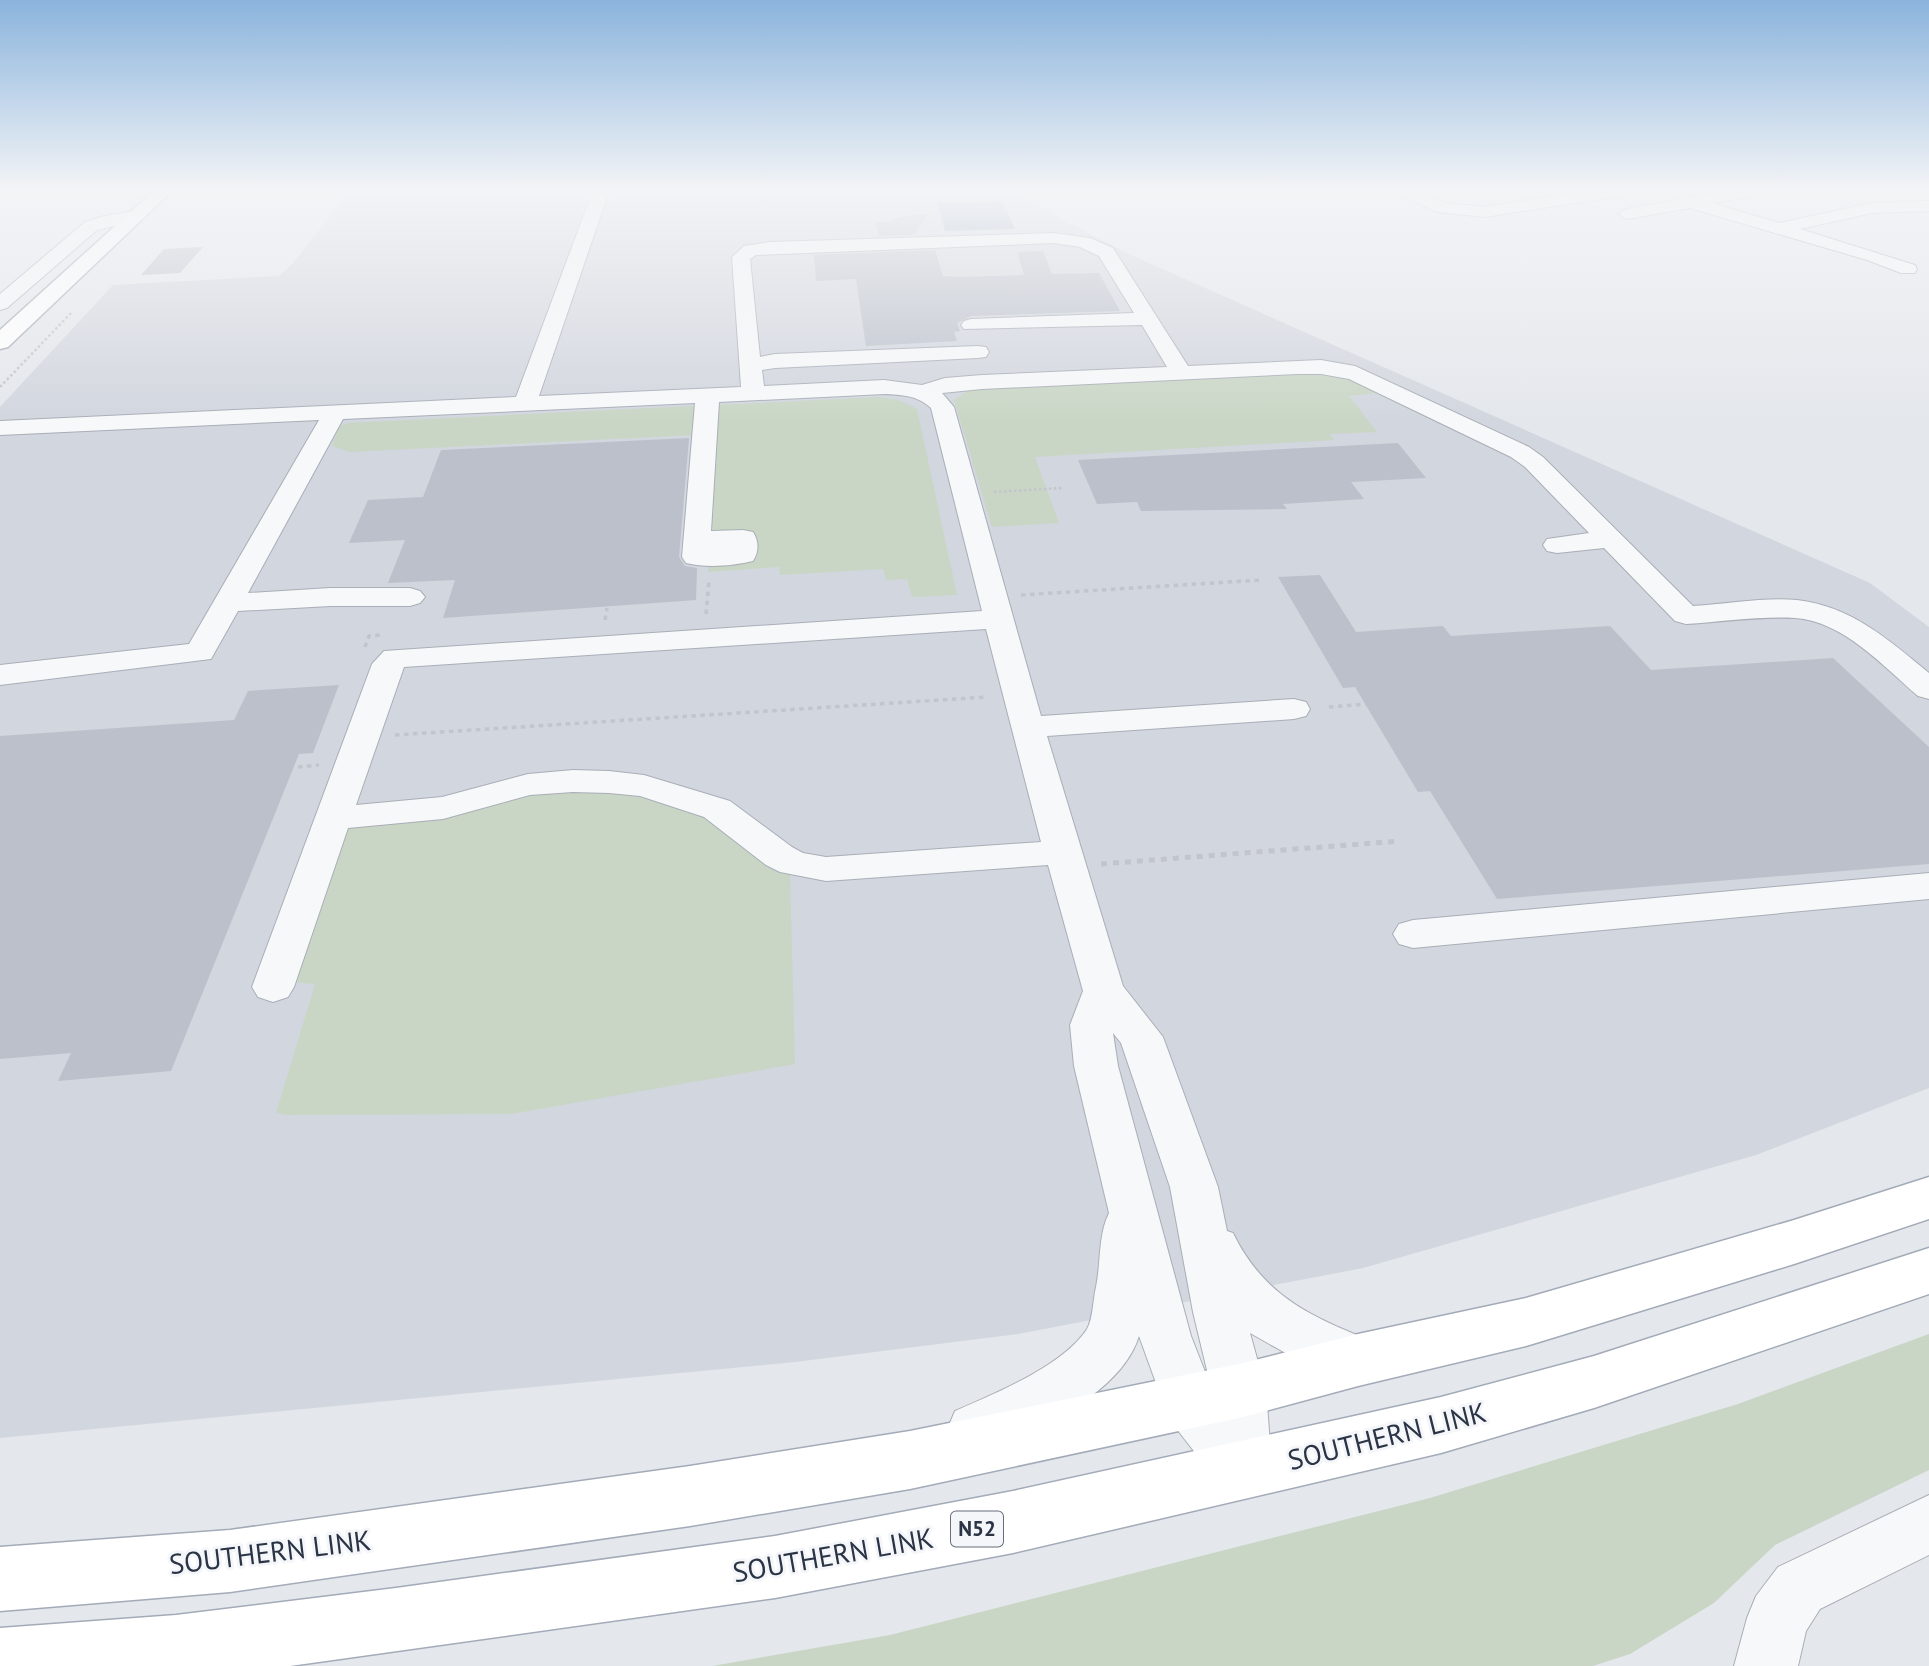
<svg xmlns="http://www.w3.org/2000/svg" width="1929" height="1666" viewBox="0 0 1929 1666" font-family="'PT Sans',sans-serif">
  <rect width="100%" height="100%" fill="#e4e7ec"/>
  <!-- built -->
  <path fill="#d2d6de" d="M352 188H1012L1021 198 1131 255 1870 583 1929 627V1088L1756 1155 1363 1268 1018 1334 795 1362 0 1438V407L113 285 279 276 294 262Z"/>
  <!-- green -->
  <g fill="#c9d6c5">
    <path d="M1329 372 1362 383 1377 393 1349 396 1377 432 1330 434 1334 440 1035 457 1059 523 992 527 954 400 969 390 984 386Z"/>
    <path d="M879 397 899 400 917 409 957 595 912 597 907 579 886 580 883 569 780 575 779 567 708 572V565L752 561 711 527 717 405Z"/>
    <path d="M692 406 698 410 694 435 350 452 332 446 339 427 347 423Z"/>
    <path d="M581 789 661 798 702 815 737 839 758 860 790 875 795 1064 511 1114 288 1115 276 1113 315 984 288 982 343 826 512 794Z"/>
    <path d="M1929 1334V1470L1775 1545 1714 1603 1630 1654 1593 1666H712L890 1635 1430 1498 1738 1404Z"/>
  </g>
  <!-- water -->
  <path fill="#9fb4cc" d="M1003 201 1015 229 945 231 937 203Z"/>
  <!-- building -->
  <g fill="#bbc0ca">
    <path d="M928 214 914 235 879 236 875 222H888L903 216Z"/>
    <path d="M203 247 180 273 141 275 164 249Z"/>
    <path d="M935 250 943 276 960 277 1024 275 1017 252 1043 251 1052 274 1099 273 1120 311 971 316 957 323 960 331 954 332 957 341 866 346 856 279 816 281 814 255Z"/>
    <path d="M689 438 679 557 685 566 697 568 696 600 443 618 455 580 388 583 405 540 349 543 368 500 423 497 441 450Z"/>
    <path d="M1398 443 1426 478 1351 482 1364 499 1283 504 1287 509 1141 511 1137 502 1097 504 1078 460Z"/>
    <path d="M1320 575 1356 632 1443 626 1451 636 1610 626 1651 670 1833 658 1929 747V864L1497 899 1430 791 1418 792 1355 687 1343 688 1278 577Z"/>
    <path d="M339 685 313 753 299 754 171 1071 58 1081 71 1053 0 1059V736L234 720 248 691Z"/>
  </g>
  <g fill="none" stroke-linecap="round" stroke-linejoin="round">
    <defs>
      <g id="minor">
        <path d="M594 188H610L539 396 741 387 732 257 744 246 770 242 1054 233 1090 238 1113 248 1188 366 1321 360 1355 366 1529 447 1543 457 1693 606C1726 604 1766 597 1797 600 1851 606 1889 640 1929 673V699L1918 696C1884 667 1843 621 1795 618 1759 616 1722 622 1686 624L1675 621 1604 548 1557 553 1547 551 1543 545 1547 539 1589 533 1525 467 1511 457 1349 379 1321 374H1298L982 389 942 393 954 407 1041 716 1294 699 1306 702 1310 709 1306 716 1294 719 1047 736 1123 986 1163 1037 1218 1187 1227 1231 1233 1233C1264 1297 1313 1318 1377 1343L1385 1360 1377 1377 1358 1384 1296 1359 1250 1333 1266 1391 1272 1470 1264 1490 1244 1498 1224 1490 1169 1419 1139 1336C1121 1395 1028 1436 975 1456L955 1449 947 1430 955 1411C994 1394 1063 1366 1087 1329 1093 1319 1093 1299 1096 1287 1101 1263 1098 1235 1109 1213L1074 1066 1070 1025 1083 991 1048 865 826 881 780 872 766 865 704 817 640 796 609 793 573 792 530 795 443 819 348 828 294 987 288 997 273 1002 258 997 252 987 372 664 384 651 982 611 931 408C917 395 902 395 884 394L719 402 711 531 743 530 753 532C759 541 759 552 753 561 733 566 706 568 686 563L682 557 695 403 343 419 248 593 330 588H410L420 591 425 597 420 603 410 606H330L238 611 211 659 0 685V665L189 644 319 420 0 435V421L516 397ZM1054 243 1080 247 1099 256 1134 313 971 319 964 321 961 325 964 329 1142 325 1167 367 982 375 945 378 922 385 884 380 764 386 762 370 775 368 978 358 986 357 989 352 986 347 978 346 775 354 760 357 750 259 756 255ZM986 629 1041 842 826 857 803 853 792 847 730 801 644 775 609 771 573 770 528 774 442 797 356 805 404 667ZM1113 1033 1121 1043 1170 1187 1193 1312 1211 1387 1191 1336 1118 1066Z"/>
        <path d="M1385 188H1408L1446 203 1485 207 1605 188H1647L1639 193 1485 217 1437 212Z"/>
        <path d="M1741 188H1778L1770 193 1712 203 1779 223 1872 203 1929 201V211L1872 213 1800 229 1915 265 1917 269 1915 273H1901L1867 260 1690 208 1627 219 1618 214 1627 209Z"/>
        <path d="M136 211 145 216 142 220 97 230 7 308 0 310V294L85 222 104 216Z"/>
        <path d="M1929 873V899L1413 948 1399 944 1393 934 1399 924 1413 920Z"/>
        <path d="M1929 1495V1555L1820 1609 1806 1631 1798 1666H1734L1747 1618 1756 1596 1778 1567Z"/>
      </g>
      <g id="major">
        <path d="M157 188H175L8 347 0 349V330Z"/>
        <path d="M1929 1177V1219L1794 1264 1526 1346 1358 1386 1239 1418 910 1489 690 1526 230 1592 0 1611V1547L230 1530 690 1466 910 1431 1239 1364 1358 1334 1526 1298 1794 1220Z"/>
        <path d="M1929 1248V1294L1594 1408 1441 1453 1013 1553 775 1598 290 1666H0V1628L176 1615 396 1588 775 1536 1013 1491 1441 1397 1594 1356Z"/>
      </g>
    </defs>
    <!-- minor casing -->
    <use href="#minor" stroke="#a9aeb7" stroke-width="2"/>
    <!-- major casing -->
    <use href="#major" stroke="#a3abb8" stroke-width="3"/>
    <!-- path-far2 -->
    <g stroke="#c2c5cb" stroke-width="2.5" stroke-dasharray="2.5 2.5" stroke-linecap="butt">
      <path d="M0 387 72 312"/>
      <path d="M994 492 1062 488"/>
    </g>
    <!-- path-far1 -->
    <g stroke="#c2c5cb" stroke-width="3.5" stroke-dasharray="4.5 4.5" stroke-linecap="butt">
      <path d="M1021 595 1261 580"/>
      <path d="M706 614 709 581"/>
      <path d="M605 620 607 608"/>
      <path d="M365 647 369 636 380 635"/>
      <path d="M1329 707 1366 704"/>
      <path d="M395 735 987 697"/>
      <path d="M298 767 319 765"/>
    </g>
    <!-- path -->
    <path stroke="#c2c5cb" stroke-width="5" stroke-dasharray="6 6" stroke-linecap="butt" d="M1101 864 1400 841"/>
    <!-- minor -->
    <use href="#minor" fill="#f7f8fa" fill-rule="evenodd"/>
    <!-- major -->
    <use href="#major" fill="#fff" fill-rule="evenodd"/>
  </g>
  <!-- sky -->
  <linearGradient id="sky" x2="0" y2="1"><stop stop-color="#8bb4dd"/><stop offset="0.45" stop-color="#f3f4f6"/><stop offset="1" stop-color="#f3f4f6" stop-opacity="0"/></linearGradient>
  <rect width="1929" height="421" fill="url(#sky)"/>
  <g text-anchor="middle" stroke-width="6" stroke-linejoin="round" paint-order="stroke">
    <!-- shield labels -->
    <rect fill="#f4f6f9" stroke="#676e7b" stroke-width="2" x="951" y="1511.5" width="52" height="35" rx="5"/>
    <g font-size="21" font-weight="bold" fill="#2b3445">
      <text x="977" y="1536">N52</text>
    </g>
    <!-- near-street labels -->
    <g font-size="28" fill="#2b3445" stroke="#f4f6f9">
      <text transform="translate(1387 1436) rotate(-14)" y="10">SOUTHERN LINK</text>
      <text transform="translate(270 1552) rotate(-7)" y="10">SOUTHERN LINK</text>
      <text transform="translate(833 1555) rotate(-10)" y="10">SOUTHERN LINK</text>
    </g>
  </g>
</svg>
